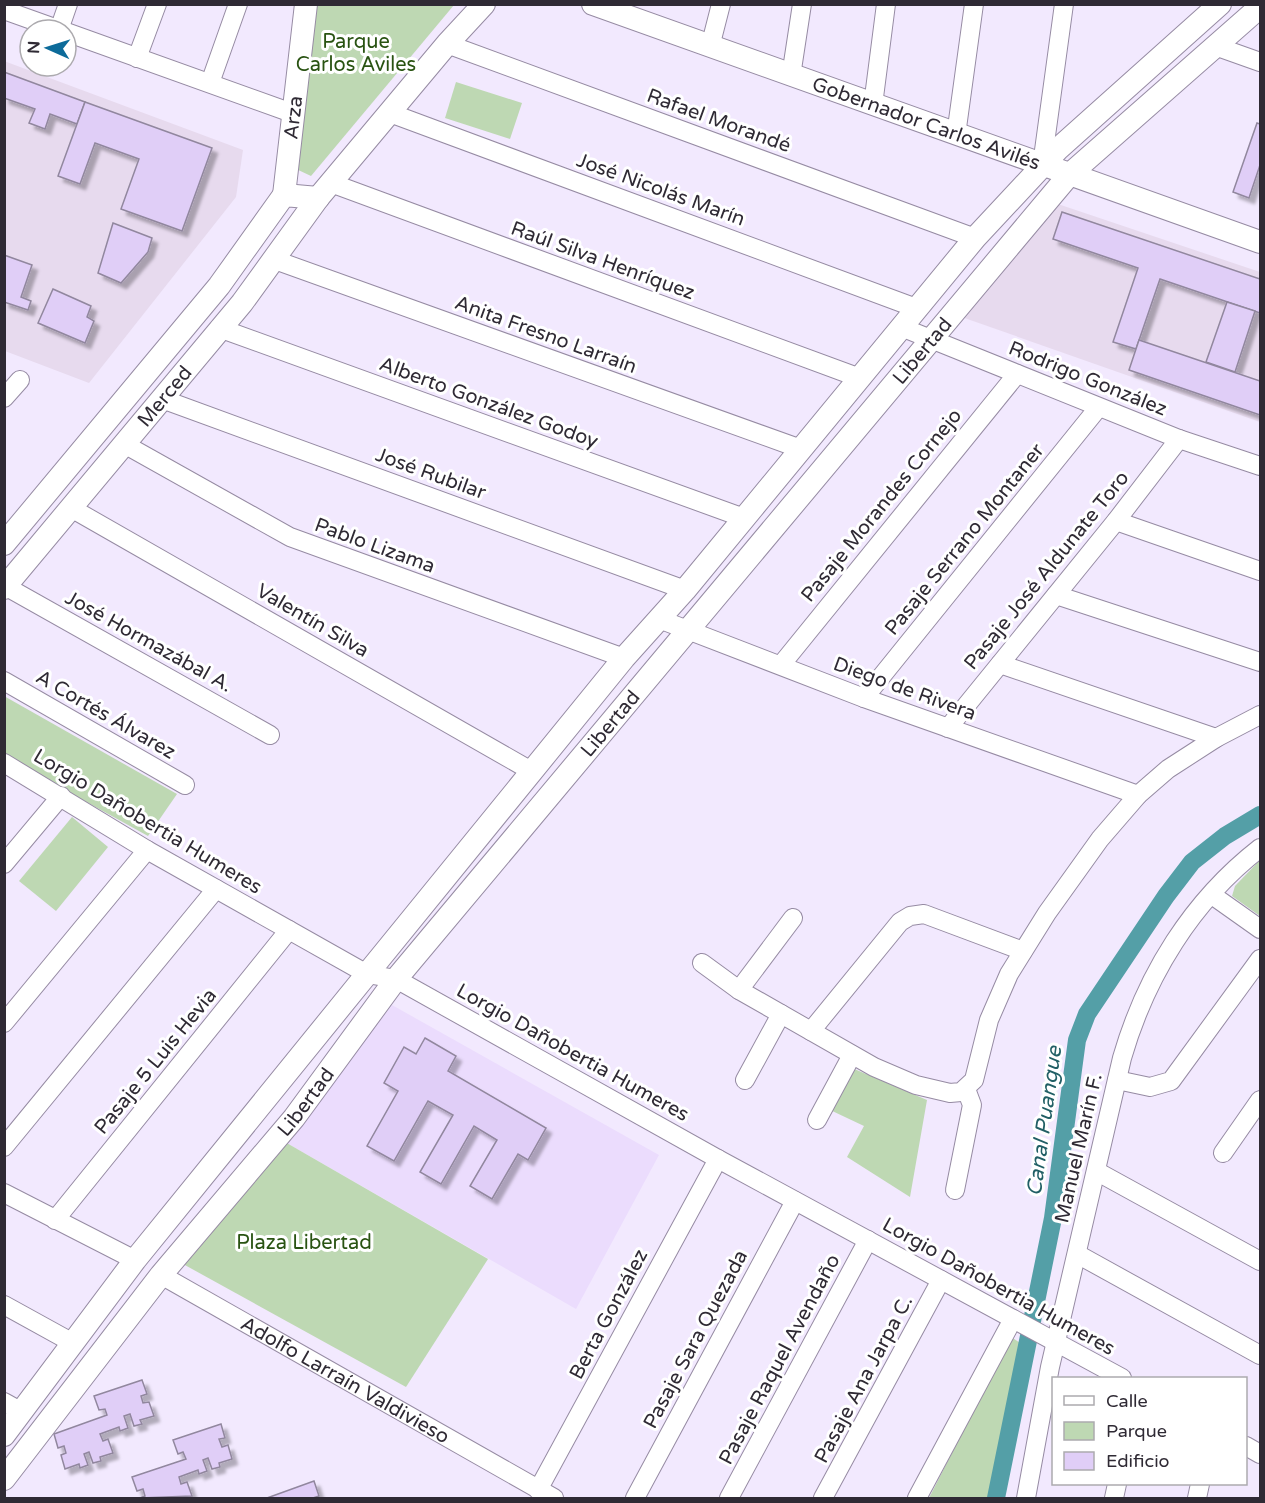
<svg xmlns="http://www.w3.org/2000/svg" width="1265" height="1503" viewBox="0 0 1265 1503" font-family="'Varela Round',sans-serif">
  <defs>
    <filter id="shadow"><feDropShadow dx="5.5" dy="5.5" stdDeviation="1.5" flood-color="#0004"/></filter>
  </defs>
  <rect width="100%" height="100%" fill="#f2e9fe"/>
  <!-- built -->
  <path fill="#ebdcfd" d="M392 1005 659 1155 576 1309 285 1142Z"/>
  <!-- education -->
  <g fill="#e7daee">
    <path d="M4 61 243 150 236 197 89 383 5 351Z"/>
    <path d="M1043 199 1260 272V422L953 314Z"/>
  </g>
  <!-- green -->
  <g fill="#bed8b3">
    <path d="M317 5H454L311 176 294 168Z"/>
    <path d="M456 82 522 103 510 139 445 118Z"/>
    <path d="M4 696 177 794 148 836 5 757Z"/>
    <path d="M72 817 108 847 56 911 19 881Z"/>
    <path d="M1260 860V916L1232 896 1235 886Z"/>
    <path d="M852 1068 927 1100 910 1197 847 1157 864 1126 828 1109Z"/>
    <path d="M285 1142 488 1259 406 1387 183 1264Z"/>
    <path d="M1011 1337 1022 1344 989 1498H929Z"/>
  </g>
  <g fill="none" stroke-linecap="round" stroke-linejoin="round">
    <!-- canal -->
    <path stroke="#549fa7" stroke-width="18" d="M996 1498 1053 1218 1077 1040 1087 1014 1166 896 1192 862 1225 836 1260 815"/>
  </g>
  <!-- building -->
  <g fill="#e0cef7" stroke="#91879e" stroke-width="1.5" filter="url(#shadow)">
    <path d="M4 72 85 102 77 124 50 114 45 129 29 123 35 109 4 98Z"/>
    <path d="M85 102 212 148 182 231 121 209 139 159 95 143 80 184 58 176Z"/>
    <path d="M1257 123 1260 124V165L1249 198 1233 192Z"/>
    <path d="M1062 212 1260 279V313L1160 279 1136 349 1113 342 1138 268 1053 239Z"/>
    <path d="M113 223 152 238 148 252 121 283 98 273Z"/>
    <path d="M4 255 32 265 21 297 31 301 28 310 4 302Z"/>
    <path d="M53 289 91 306 87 317 94 321 85 343 38 323Z"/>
    <path d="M1227 302 1255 311 1235 372 1206 362Z"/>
    <path d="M1139 340 1260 381V415L1129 370Z"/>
    <path d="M425 1038 456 1056 448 1071 546 1128 528 1160 518 1154 492 1199 470 1186 497 1140 474 1126 441 1184 420 1172 453 1115 428 1101 394 1161 367 1146 398 1091 384 1083 404 1047 416 1054Z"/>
    <path d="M142 1380 147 1394 141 1396 143 1403 149 1402 154 1416 140 1420 142 1424 134 1426 130 1414 124 1416 128 1428 120 1431 119 1427 100 1434 103 1441 108 1439 113 1453 100 1457 101 1461 93 1463 89 1452 84 1454 88 1465 80 1468 79 1464 65 1469 61 1455 66 1453 64 1446 58 1448 54 1434 107 1415 105 1409 99 1410 94 1396Z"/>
    <path d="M221 1424 225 1438 219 1439 222 1447 228 1445 232 1459 219 1463 220 1467 212 1469 208 1458 203 1460 207 1471 199 1474 198 1470 179 1477 181 1484 187 1482 192 1496 140 1498 145 1496 143 1489 137 1491 132 1477 186 1459 183 1452 178 1454 173 1440Z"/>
    <path d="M314 1481 319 1496 313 1498H267Z"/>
  </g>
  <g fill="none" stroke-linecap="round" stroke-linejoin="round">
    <defs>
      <g id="minor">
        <path d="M4 10 60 30"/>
        <path d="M59 30 68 4"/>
        <path d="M66 32 292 113"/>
        <path d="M447 44 975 238"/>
        <path d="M1215 46 1260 62"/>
        <path d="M710 47 721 4"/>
        <path d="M137 58 157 4"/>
        <path d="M791 76 802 4"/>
        <path d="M210 83 238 4"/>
        <path d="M873 105 886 4"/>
        <path d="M390 113 916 308"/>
        <path d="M956 135 974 4"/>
        <path d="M1042 165 1064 4"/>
        <path d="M331 183 860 378"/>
        <path d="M275 260 801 449"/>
        <path d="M901 327 1179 439 1260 466"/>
        <path d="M219 328 744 518"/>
        <path d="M4 398 20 380"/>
        <path d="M162 399 685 590"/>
        <path d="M124 444 290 537 624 658"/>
        <path d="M71 508 533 772"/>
        <path d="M1116 521 1260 571"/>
        <path d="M5 586 270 735"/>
        <path d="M1056 595 1260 662"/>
        <path d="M659 619 864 698 1138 795"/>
        <path d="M1000 664 1216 738"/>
        <path d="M781 665 1017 374"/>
        <path d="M4 681 185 785"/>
        <path d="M864 698 1098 408"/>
        <path d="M948 728 1116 521 1179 439"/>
        <path d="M4 763 147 850 367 974 396 979 718 1159 1122 1378"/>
        <path d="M4 864 61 796"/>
        <path d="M1212 895 1260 929"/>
        <path d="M702 963 739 990 874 1067 916 1085 950 1093 961 1092 974 1080 989 1020 1009 974 1047 913 1100 839 1138 795 1168 769 1216 738 1260 715"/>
        <path d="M739 990 793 918"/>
        <path d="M4 1023 147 850"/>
        <path d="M811 1031 900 922 910 916 924 914 1023 951"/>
        <path d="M745 1080 781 1014"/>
        <path d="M1117 1080 1150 1087 1171 1081 1260 959"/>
        <path d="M817 1120 852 1055"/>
        <path d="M4 1147 216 889"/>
        <path d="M1223 1153 1260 1100"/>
        <path d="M1096 1171 1260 1261"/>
        <path d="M955 1190 972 1105 966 1089"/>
        <path d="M4 1193 135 1260"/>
        <path d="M55 1220 289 930"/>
        <path d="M1077 1254 1260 1355"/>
        <path id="s1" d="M161 1275 554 1498"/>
        <path d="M4 1305 73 1343"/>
        <path d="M4 1402 22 1412"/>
        <path d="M1246 1446 1260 1454"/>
        <path d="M538 1490 718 1159"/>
        <path d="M635 1498 795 1201"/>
        <path d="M729 1498 868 1240"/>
        <path d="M823 1498 941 1280"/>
        <path d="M917 1498 1013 1319"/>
        <path d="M1026 1498 1050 1367 1122 1058C1146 975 1192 901 1260 848"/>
        <path d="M1114 1498 1117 1484"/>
        <path d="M1197 1498 1200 1484"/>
      </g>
      <g id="tertiary">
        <path id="s2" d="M593 4 1260 242"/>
        <path id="s3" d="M284 195 306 4"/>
        <path d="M4 544 219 286 284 195 318 198"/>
        <path id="s4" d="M4 588 242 303 318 198 447 44 484 4"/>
        <path d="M4 1435 135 1260 367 974 624 658 685 590 975 238 1058 149 1220 4"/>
        <path id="s5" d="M4 1479 161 1275 294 1118 396 979 1053 194 1069 175 1260 7"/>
      </g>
    </defs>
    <!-- minor casing -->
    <use href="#minor" stroke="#968ba3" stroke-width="20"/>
    <!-- tertiary casing -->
    <use href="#tertiary" stroke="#968ba3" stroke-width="24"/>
    <!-- minor -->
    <use href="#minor" stroke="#fff" stroke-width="18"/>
    <!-- tertiary -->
    <use href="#tertiary" stroke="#fff" stroke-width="22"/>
  </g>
  <g text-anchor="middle" stroke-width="6" stroke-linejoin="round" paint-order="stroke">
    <!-- park labels -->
    <g font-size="20" fill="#295312" stroke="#fff">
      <text x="356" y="48">Parque<tspan x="356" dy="23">Carlos Aviles</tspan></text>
      <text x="304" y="1249">Plaza Libertad</text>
    </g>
    <!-- street labels -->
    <g font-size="20" fill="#2f2a34" stroke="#fff">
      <text dy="7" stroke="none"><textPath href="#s3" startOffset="78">Arza</textPath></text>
      <text transform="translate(719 120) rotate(20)" y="7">Rafael Morandé</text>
      <text dy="7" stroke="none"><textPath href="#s2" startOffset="354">Gobernador Carlos Avilés</textPath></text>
      <text transform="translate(661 189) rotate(20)" y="7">José Nicolás Marín</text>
      <text transform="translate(603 260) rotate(20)" y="7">Raúl Silva Henríquez</text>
      <text transform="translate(546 334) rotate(20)" y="7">Anita Fresno Larraín</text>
      <text dy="7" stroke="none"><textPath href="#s5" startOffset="1455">Libertad</textPath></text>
      <text transform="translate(1088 378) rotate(22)" y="7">Rodrigo González</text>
      <text dy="7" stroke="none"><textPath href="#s4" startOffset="250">Merced</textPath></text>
      <text transform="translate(489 402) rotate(20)" y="7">Alberto González Godoy</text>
      <text transform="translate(431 473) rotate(20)" y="7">José Rubilar</text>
      <text transform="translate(881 505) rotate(-51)" y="7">Pasaje Morandes Cornejo</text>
      <text transform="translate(964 539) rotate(-51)" y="7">Pasaje Serrano Montaner</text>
      <text transform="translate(375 545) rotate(20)" y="7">Pablo Lizama</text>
      <text transform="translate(1046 570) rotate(-51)" y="7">Pasaje José Aldunate Toro</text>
      <text transform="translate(313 620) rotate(30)" y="7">Valentín Silva</text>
      <text transform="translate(149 641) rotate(29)" y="7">José Hormazábal A.</text>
      <text transform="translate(905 688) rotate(20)" y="7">Diego de Rivera</text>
      <text transform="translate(106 714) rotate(30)" y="7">A Cortés Álvarez</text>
      <text dy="7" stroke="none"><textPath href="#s5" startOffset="969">Libertad</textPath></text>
      <text transform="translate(148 821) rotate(31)" y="7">Lorgio Dañobertia Humeres</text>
      <text transform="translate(573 1052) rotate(29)" y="7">Lorgio Dañobertia Humeres</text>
      <text transform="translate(155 1061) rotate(-51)" y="7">Pasaje 5 Luis Hevia</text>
      <text dy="7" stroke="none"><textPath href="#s5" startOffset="483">Libertad</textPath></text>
      <text transform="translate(1078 1148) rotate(-77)" y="7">Manuel Marín F.</text>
      <text transform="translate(999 1286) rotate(29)" y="7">Lorgio Dañobertia Humeres</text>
      <text transform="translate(608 1314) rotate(-62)" y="7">Berta González</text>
      <text transform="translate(695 1339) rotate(-62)" y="7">Pasaje Sara Quezada</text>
      <text transform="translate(779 1359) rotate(-62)" y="7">Pasaje Raquel Avendaño</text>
      <text transform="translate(863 1379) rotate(-62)" y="7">Pasaje Ana Jarpa C.</text>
      <text dy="7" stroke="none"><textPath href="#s1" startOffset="212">Adolfo Larraín Valdivieso</textPath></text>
    </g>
    <!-- water labels -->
    <g font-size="21" font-style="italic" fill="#215f65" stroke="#fff">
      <text transform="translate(1044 1121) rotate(-82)" y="7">Canal Puangue</text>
    </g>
  </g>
  <!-- border -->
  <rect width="1265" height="1503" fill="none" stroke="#2f2a34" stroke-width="12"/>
  <!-- legend -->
  <rect x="1052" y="1377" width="195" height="108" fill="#ffffff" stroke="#acaaae" stroke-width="1.5"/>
  <rect x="1064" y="1396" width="30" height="9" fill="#ffffff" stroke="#acaaae" stroke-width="1.5"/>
  <text x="1106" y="1407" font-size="18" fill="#2f2a34">Calle</text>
  <rect x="1064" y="1422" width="30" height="18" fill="#bed8b3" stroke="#acaaae" stroke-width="1.5"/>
  <text x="1106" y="1437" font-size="18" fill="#2f2a34">Parque</text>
  <rect x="1064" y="1452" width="30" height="18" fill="#e0cef7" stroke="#acaaae" stroke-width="1.5"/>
  <text x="1106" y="1467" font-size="18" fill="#2f2a34">Edificio</text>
  <!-- north arrow -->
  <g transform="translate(48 48) rotate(273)"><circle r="28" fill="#ffffff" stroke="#acaaae" stroke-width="1.5"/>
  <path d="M0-4.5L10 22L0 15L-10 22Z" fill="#0d6b9a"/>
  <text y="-9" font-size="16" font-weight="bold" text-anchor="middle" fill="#2f2a34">N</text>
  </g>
</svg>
